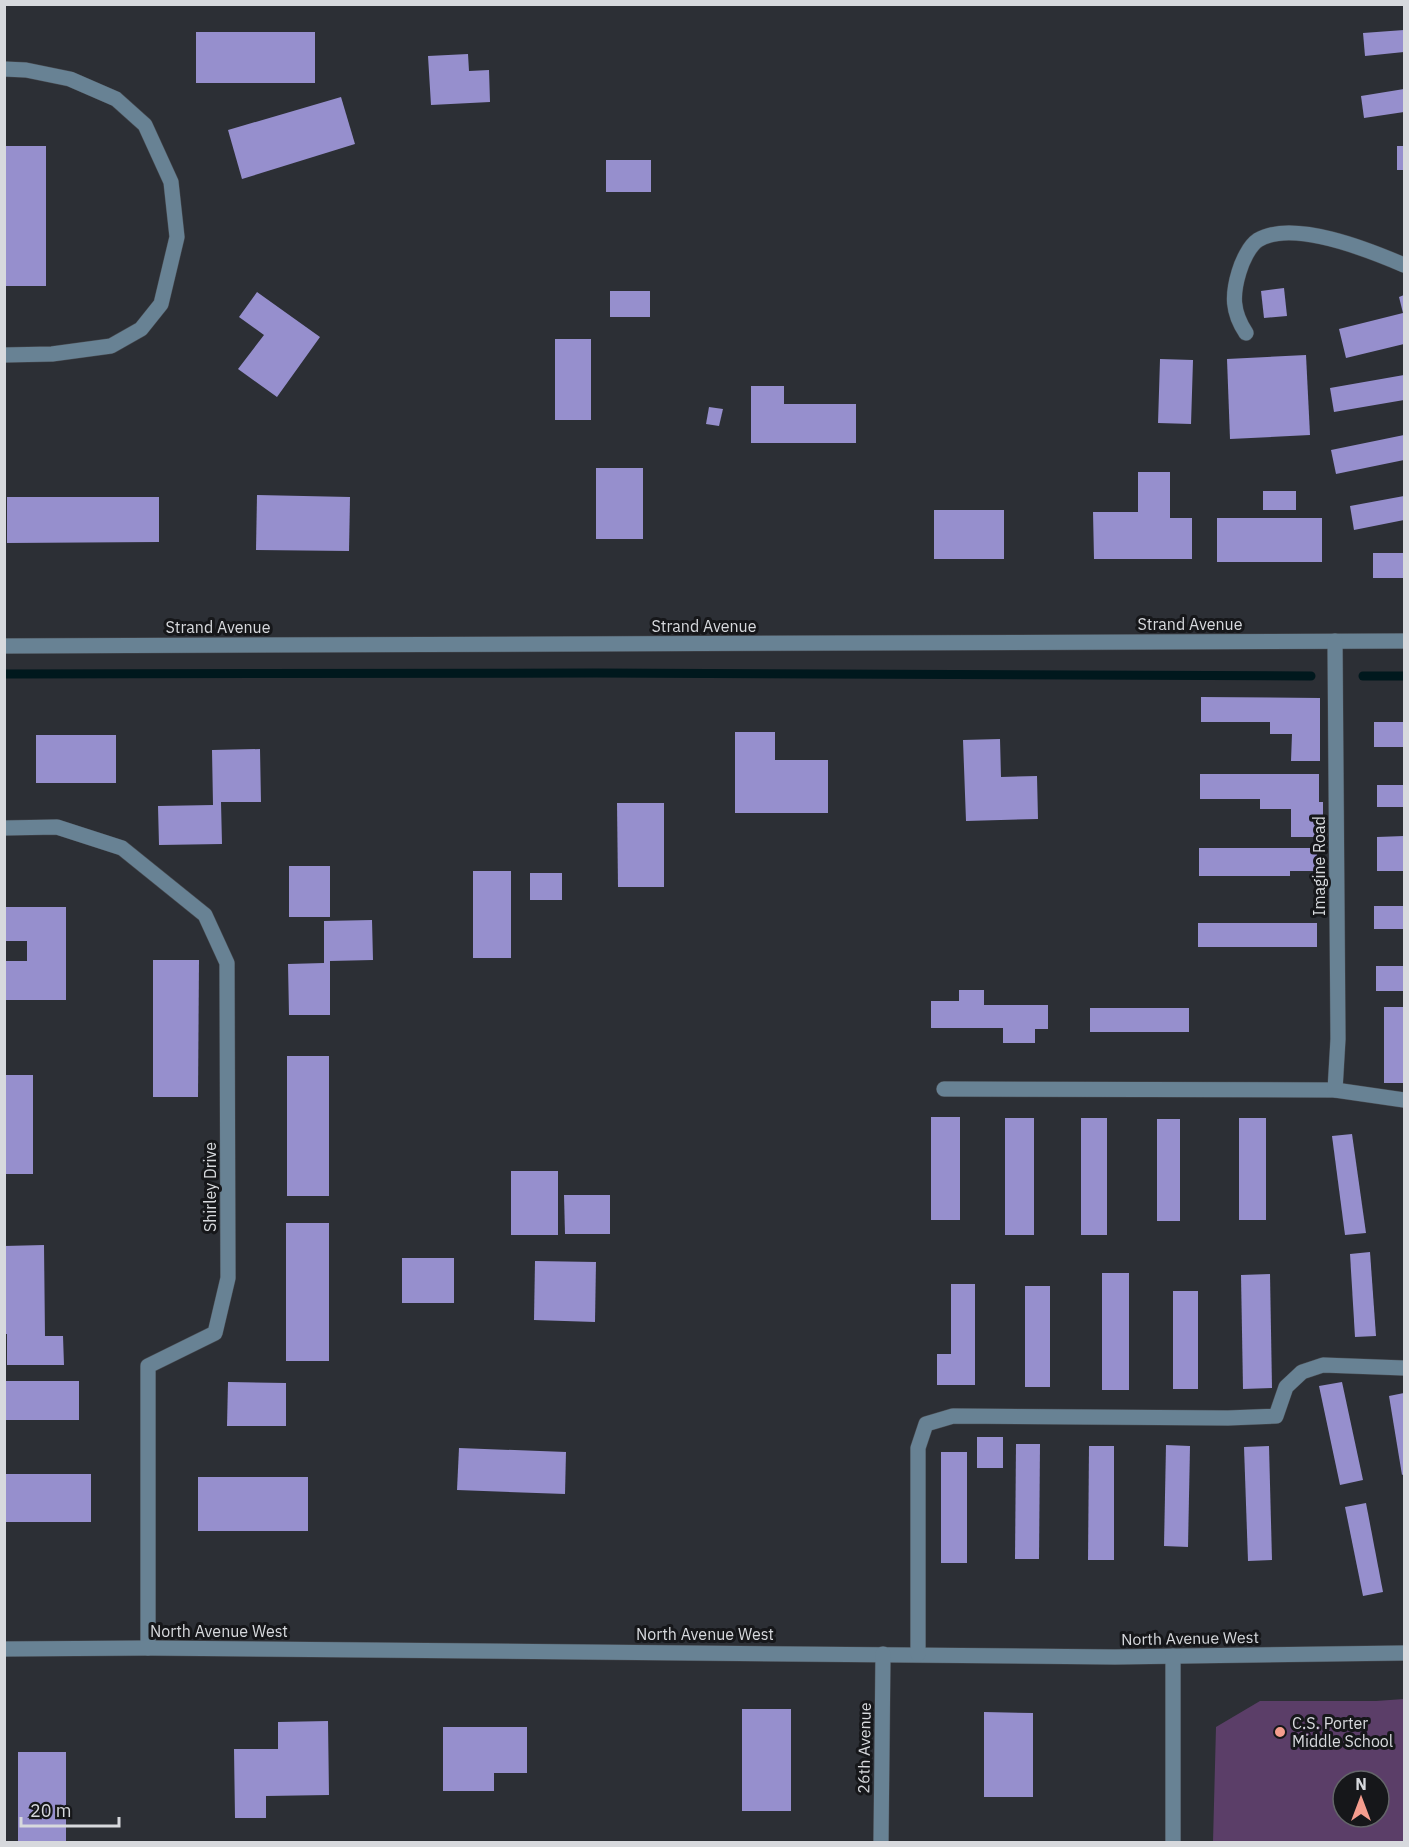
<svg xmlns="http://www.w3.org/2000/svg" width="1409" height="1847" viewBox="0 0 1409 1847" font-family="'IBM Plex Sans',sans-serif">
  <rect width="100%" height="100%" fill="#2c2f35"/>
  <!-- green -->
  <path fill="#5b3e68" fill-rule="evenodd" d="M1404 1699V1842H1213L1216 1727 1260 1701H1376ZM1343 1781H1379V1817H1343Z"/>
  <g fill="none" stroke-linecap="round" stroke-linejoin="round">
    <!-- stream -->
    <g stroke="#00181d" stroke-width="9">
      <path d="M4 674 596 673 1311 676"/>
      <path d="M1363 676H1404"/>
    </g>
  </g>
  <!-- building -->
  <g fill="#968fcd">
    <path d="M1404 30V52L1365 56 1363 33Z"/>
    <rect x="196" y="32" width="119" height="51"/>
    <path d="M468 54 469 71 489 70 490 102 431 105 428 56Z"/>
    <path d="M1404 89V112L1364 118 1361 96Z"/>
    <path d="M341 97 355 144 242 179 228 130Z"/>
    <rect x="4" y="146" width="42" height="140"/>
    <rect x="1397" y="146" width="7" height="24"/>
    <rect x="606" y="160" width="45" height="32"/>
    <path d="M1284 288 1287 316 1264 318 1261 291Z"/>
    <rect x="610" y="291" width="40" height="26"/>
    <path d="M257 292 320 337 277 397 238 369 264 335 239 317Z"/>
    <path d="M1404 295V344L1346 358 1339 329 1403 313 1399 297Z"/>
    <rect x="555" y="339" width="36" height="81"/>
    <path d="M1306 355 1310 435 1230 439 1227 359Z"/>
    <path d="M1160 359 1193 360 1191 424 1158 423Z"/>
    <path d="M1404 375V400L1334 412 1330 388Z"/>
    <path d="M751 386H784V404H856V443H751Z"/>
    <path d="M709 407 723 409 719 426 706 424Z"/>
    <path d="M1404 435V460L1336 474 1331 450Z"/>
    <rect x="596" y="468" width="47" height="71"/>
    <path d="M1138 472H1170V518H1192V559H1094L1093 512H1138Z"/>
    <rect x="1263" y="491" width="33" height="19"/>
    <path d="M257 495 350 497 349 551 256 550Z"/>
    <path d="M1404 496V520L1354 530 1350 506Z"/>
    <path d="M7 497H159V542L7 543Z"/>
    <rect x="934" y="510" width="70" height="49"/>
    <rect x="1217" y="518" width="105" height="44"/>
    <rect x="1373" y="553" width="31" height="25"/>
    <path d="M1201 697 1320 698V761H1291L1292 734H1270V722H1201Z"/>
    <rect x="1374" y="722" width="30" height="25"/>
    <path d="M735 732H775V760H828V813H735Z"/>
    <rect x="36" y="735" width="80" height="48"/>
    <path d="M1000 739 1001 777 1037 776 1038 819 966 821 963 740Z"/>
    <path d="M260 749 261 802H221L222 844 159 845 158 806 213 805 212 750Z"/>
    <path d="M1200 774H1319V802H1323V837H1291V809H1260V799H1200Z"/>
    <rect x="1377" y="785" width="27" height="22"/>
    <path d="M617 803H664V887H618Z"/>
    <path d="M1404 836V871H1377V837Z"/>
    <path d="M1199 848H1317V871H1290V876H1199Z"/>
    <rect x="289" y="866" width="41" height="51"/>
    <rect x="473" y="871" width="38" height="87"/>
    <rect x="530" y="873" width="32" height="27"/>
    <rect x="1374" y="906" width="30" height="23"/>
    <path d="M4 907H66V1000H4V961H27V941H4Z"/>
    <path d="M372 920 373 960 330 961V1015H289L288 964 324 963V921Z"/>
    <rect x="1198" y="923" width="119" height="24"/>
    <path d="M153 960H199L198 1097H153Z"/>
    <rect x="1376" y="966" width="28" height="25"/>
    <path d="M959 990H984V1005H1048V1029H1035V1043H1003V1028H931V1001H959Z"/>
    <rect x="1384" y="1007" width="20" height="76"/>
    <rect x="1090" y="1008" width="99" height="24"/>
    <rect x="287" y="1056" width="42" height="140"/>
    <rect x="4" y="1075" width="29" height="99"/>
    <rect x="931" y="1117" width="29" height="103"/>
    <rect x="1005" y="1118" width="29" height="117"/>
    <rect x="1081" y="1118" width="26" height="117"/>
    <rect x="1239" y="1118" width="27" height="102"/>
    <rect x="1157" y="1119" width="23" height="102"/>
    <path d="M1352 1134 1366 1233 1345 1235 1332 1136Z"/>
    <rect x="511" y="1171" width="47" height="64"/>
    <path d="M564 1195H610V1234H565Z"/>
    <rect x="286" y="1223" width="43" height="138"/>
    <path d="M44 1245 45 1336H63L64 1365H7V1334H4V1246Z"/>
    <path d="M1370 1252 1376 1336 1355 1337 1350 1254Z"/>
    <rect x="402" y="1258" width="52" height="45"/>
    <path d="M535 1261 596 1262 595 1322 534 1320Z"/>
    <rect x="1102" y="1273" width="27" height="117"/>
    <path d="M1270 1274 1272 1388 1243 1389 1241 1275Z"/>
    <path d="M951 1284H975V1385H937V1354H951Z"/>
    <rect x="1025" y="1286" width="25" height="101"/>
    <rect x="1173" y="1291" width="25" height="98"/>
    <rect x="4" y="1381" width="75" height="39"/>
    <path d="M228 1382 286 1383V1426H227Z"/>
    <path d="M1342 1382 1363 1480 1340 1485 1319 1386Z"/>
    <path d="M1404 1393V1474L1402 1475 1389 1396Z"/>
    <rect x="977" y="1437" width="26" height="31"/>
    <path d="M1016 1444H1040L1039 1559H1015Z"/>
    <path d="M1166 1445 1190 1446 1188 1547 1164 1546Z"/>
    <path d="M1089 1446H1114V1560H1088Z"/>
    <path d="M1269 1446 1272 1560 1248 1561 1244 1447Z"/>
    <path d="M459 1448 566 1452 565 1494 457 1490Z"/>
    <rect x="941" y="1452" width="26" height="111"/>
    <rect x="4" y="1474" width="87" height="48"/>
    <rect x="198" y="1477" width="110" height="54"/>
    <path d="M1366 1503 1383 1592 1363 1596 1345 1507Z"/>
    <rect x="742" y="1709" width="49" height="102"/>
    <path d="M984 1712 1033 1713V1797H984Z"/>
    <path d="M328 1721 329 1795 266 1796V1818H235L234 1749H278V1722Z"/>
    <path d="M443 1727H527V1773H494V1791H443Z"/>
    <rect x="18" y="1752" width="48" height="90"/>
  </g>
  <g fill="none" stroke-linecap="round" stroke-linejoin="round">
    <defs>
      <g id="minor">
        <path d="M4 69 26 70 70 79 116 99 145 125 171 182 177 237 161 304 141 329 111 346 52 354 4 355"/>
        <path d="M1246 333C1232 312 1232 295 1239 272 1242 262 1249 246 1258 240 1293 219 1369 250 1404 265"/>
        <path d="M4 646 1404 641"/>
        <path d="M4 828 57 827 122 848 205 915 227 963 228 1278 215 1333 148 1366V1648"/>
        <path d="M944 1089 1335 1090 1404 1100"/>
        <path d="M1335 1090 1338 1039 1335 641"/>
        <path d="M4 1649 148 1648 1115 1657 1404 1653"/>
        <path d="M918 1654V1448L926 1424 953 1416 1228 1418 1276 1416 1286 1387 1302 1372 1323 1365 1404 1368"/>
        <path d="M1173 1656V1842"/>
        <path d="M881 1842 883 1654"/>
      </g>
    </defs>
    <!-- minor casing -->
    <use href="#minor" stroke="#474a50" stroke-width="16"/>
    <!-- minor -->
    <use href="#minor" stroke="#688294" stroke-width="15"/>
  </g>
  <!-- markers -->
  <circle fill="#f59d8e" stroke="#16171a" stroke-width="2" cx="1280" cy="1732" r="6"/>
  <g text-anchor="middle" stroke-width="6" stroke-linejoin="round" paint-order="stroke">
    <!-- street labels -->
    <g font-size="16" fill="#d7d9dd" stroke="#16171a">
      <text x="1190" y="630">Strand Avenue</text>
      <text x="704" y="632">Strand Avenue</text>
      <text x="218" y="633">Strand Avenue</text>
      <text transform="translate(1319 866) rotate(-90)" y="6">Imagine Road</text>
      <text transform="translate(210 1187) rotate(-90)" y="6">Shirley Drive</text>
      <text x="219" y="1637">North Avenue West</text>
      <text x="705" y="1640">North Avenue West</text>
      <text transform="translate(1190 1638) rotate(-1)" y="6">North Avenue West</text>
      <text transform="translate(864 1748) rotate(-89)" y="6">26th Avenue</text>
    </g>
    <!-- poi labels -->
    <g font-size="16" fill="#d7d9dd" stroke="#16171a" text-anchor="start">
      <text x="1292" y="1729">C.S. Porter<tspan x="1292" dy="18">Middle School</tspan></text>
    </g>
  </g>
  <!-- border -->
  <rect width="1409" height="1847" fill="none" stroke="#d7d9dd" stroke-width="12"/>
  <!-- north arrow -->
  <g transform="translate(1361 1799)"><circle r="28" fill="#16171a" stroke="#636568" stroke-width="1.5"/>
  <path d="M0-4.5L10 22L0 15L-10 22Z" fill="#f59d8e"/>
  <text y="-9" font-size="16" font-weight="bold" text-anchor="middle" fill="#d7d9dd">N</text>
  </g>
  <!-- scale -->
  <path d="M21 1817v9h98v-9" fill="none" stroke="#d7d9dd" stroke-width="3"/>
  <text x="30" y="1817" font-size="18" fill="#d7d9dd" stroke="#16171a" stroke-width="4.5" paint-order="stroke">20 m</text>
</svg>
